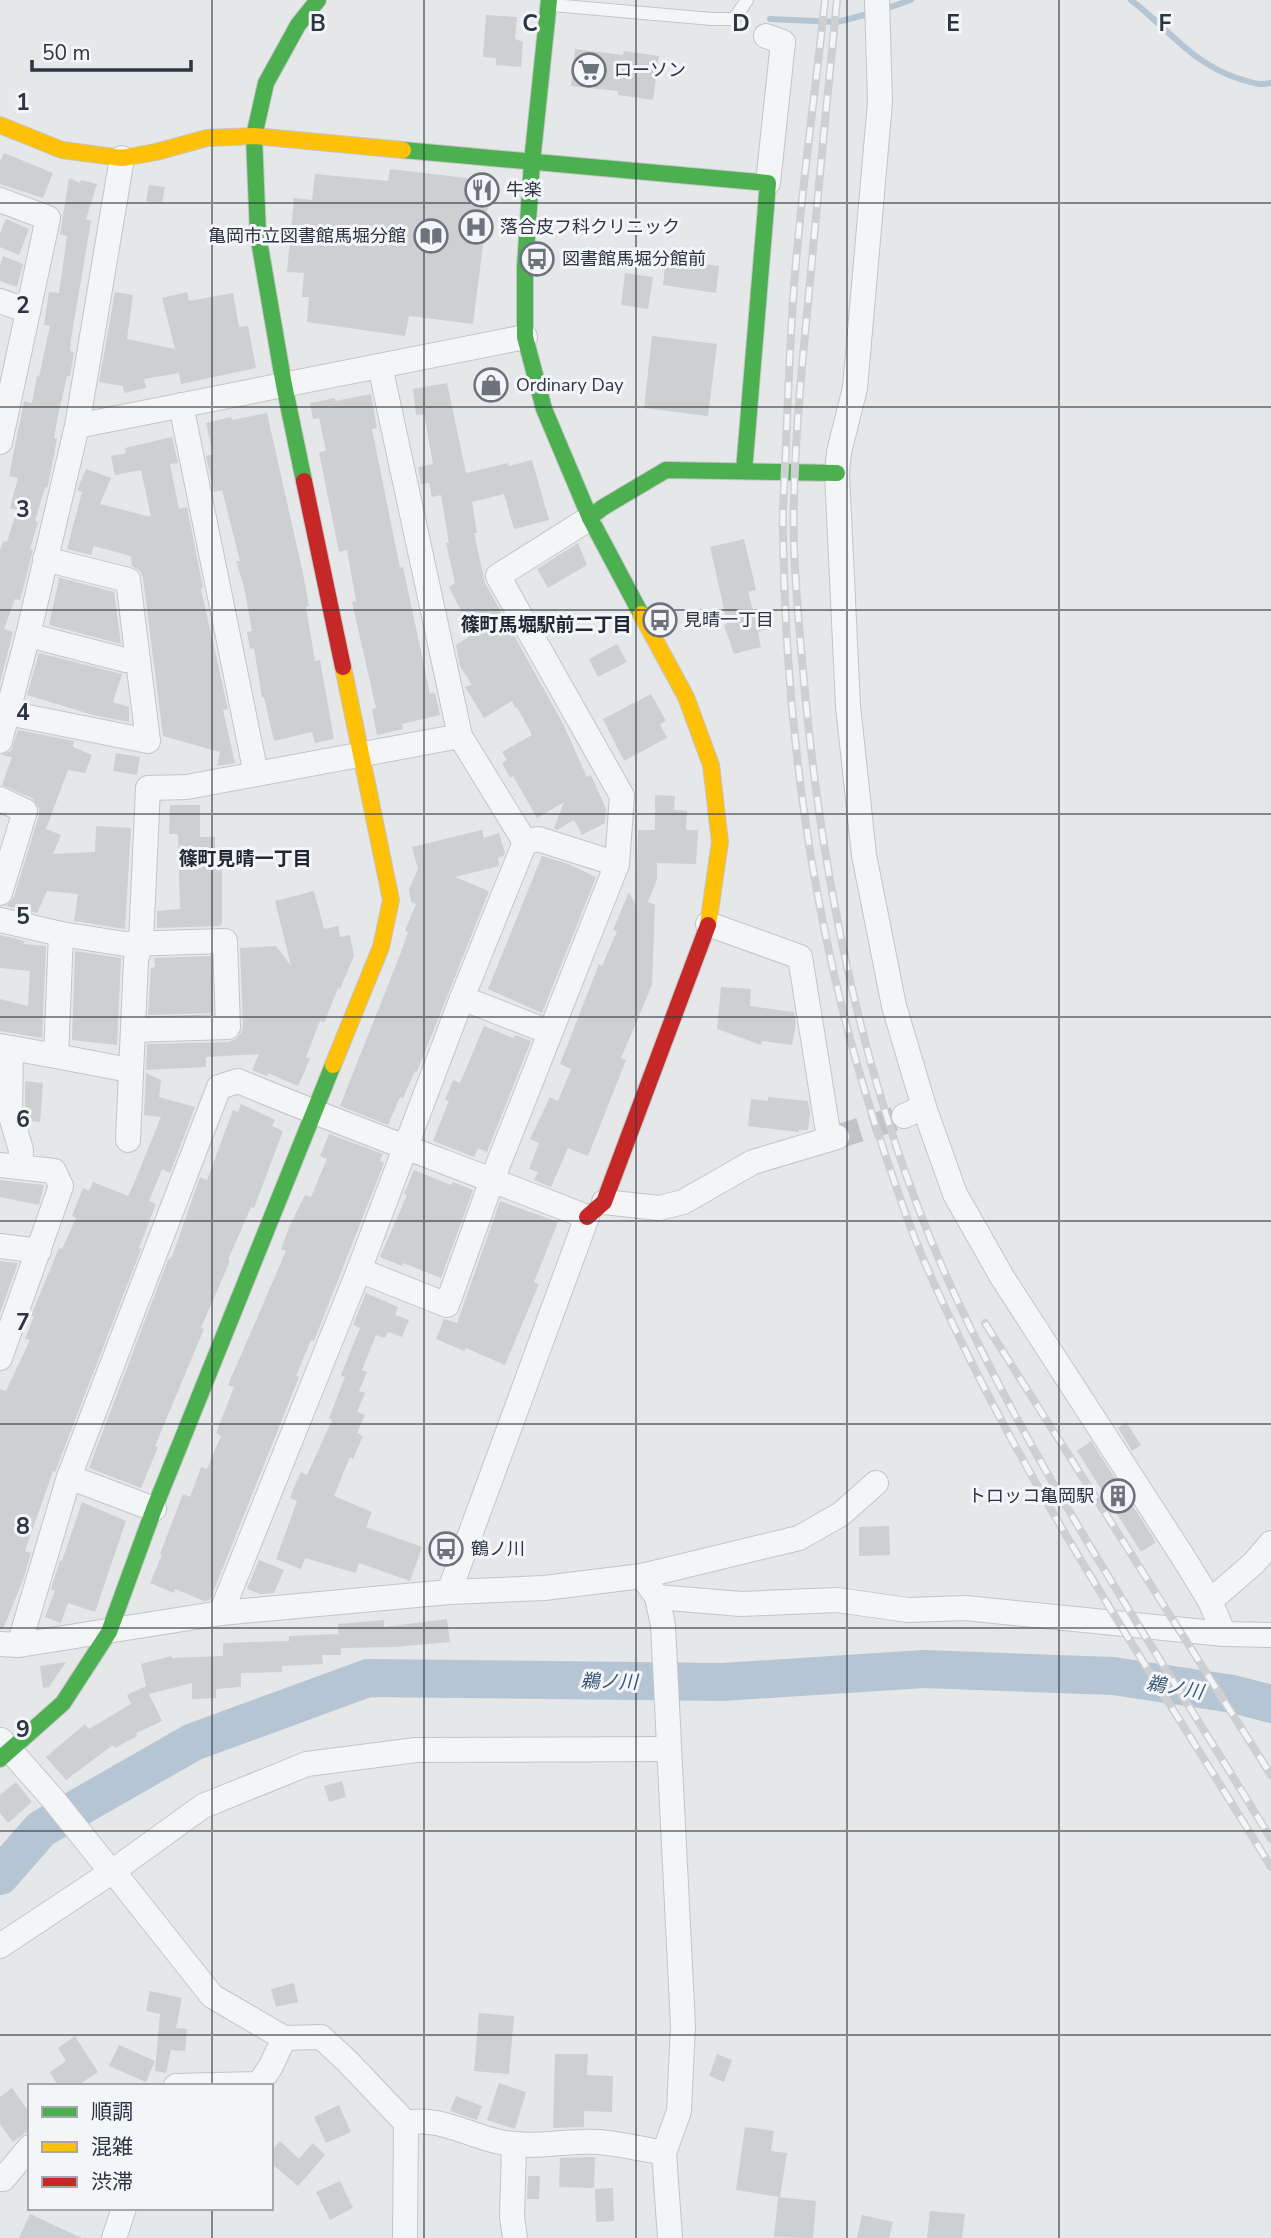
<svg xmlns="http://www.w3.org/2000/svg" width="1271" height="2238" viewBox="0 0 1271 2238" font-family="'Nunito Sans','Noto Sans JP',sans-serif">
  <rect width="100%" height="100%" fill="#e5e7e9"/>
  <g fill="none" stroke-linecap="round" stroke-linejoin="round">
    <!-- stream -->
    <g stroke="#b5c5d3" stroke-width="6">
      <path d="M1131 0C1169 29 1192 64 1240 79 1251 82 1259 86 1271 83"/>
      <path d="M882 10 911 0"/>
      <path d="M770 19 837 22 872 13"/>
    </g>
    <!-- river -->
    <path stroke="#b5c5d3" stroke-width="38" d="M0 1876 41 1829 193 1742 368 1678 722 1682 924 1669 1113 1676 1233 1694 1271 1704"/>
  </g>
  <!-- building -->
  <g fill="#cdcfd1">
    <path d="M486 15 517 17 515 39 523 42 521 67 496 65V58L483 57Z"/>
    <path d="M575 49 623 55 624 51 659 56 653 100 618 95V91L571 86Z"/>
    <path d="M4 153 53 173 43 198 0 184V162Z"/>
    <path d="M390 169 491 181 473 324 409 316 405 336 307 322 309 297H302L304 273 287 272 294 198 312 200 315 174 388 181Z"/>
    <path d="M69 178 80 183 81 180 97 184 86 219 91 221 71 339 70 351 74 352 70 376H67L57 420 54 438 57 439 48 485 47 488 45 487 35 521 38 522 30 549 33 550 24 585 20 600 15 599 4 629 13 632 0 683V550L3 541 7 542 17 510 10 508 18 478 9 476 24 401 32 403 37 376 39 377 50 326 44 325 49 292 59 293 67 236 60 234Z"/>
    <path d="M149 185 165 187 162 203 146 201Z"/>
    <path d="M6 219 29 229 19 255 0 247V233Z"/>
    <path d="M3 256 23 264 17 287 0 281V265Z"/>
    <path d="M666 259 719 266 716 293 663 285Z"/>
    <path d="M625 273 653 277 648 309 621 305Z"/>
    <path d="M115 292 133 295 127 339 175 349 162 298 187 292 189 301 233 293 239 327 248 326 256 368 181 384 179 373 144 379 146 388 124 393 123 386 99 382Z"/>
    <path d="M652 336 717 344 708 416 644 408Z"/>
    <path d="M447 383 466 473 508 463 509 466 532 460 549 520 514 529 504 494 472 502 477 533H474L485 583 563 724 587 777 591 775 606 809 605 823 582 835 574 820 557 830 554 828 564 802 537 818 513 776 510 778 502 763 507 760 502 752 532 735 517 707 515 708 512 701 484 718 465 687 472 685 460 666 456 645 473 634 449 587 455 583 446 543H449L441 495 432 497 429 483 421 484 418 467 433 464 424 414 416 415 413 389Z"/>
    <path d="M371 394 377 428 372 429 400 568 403 567 430 694 435 693 440 715 402 724 403 729 377 735 372 709 376 708 352 602 356 601 347 550 339 552 319 452 326 451 319 418 313 419 310 403 335 398V401Z"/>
    <path d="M267 413 303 574 309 606 306 607 315 661 320 660 334 739 315 743 312 732 274 741 264 697 262 698 254 648 250 649 247 632 252 631 244 587 236 561H240L222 490 214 492 206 456 213 454 206 423 231 417 232 420Z"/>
    <path d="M172 437 178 463 170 464 179 509 187 507 203 588 201 589 228 709 223 710 235 763 217 766 220 752 163 736 143 578 140 571 132 566 131 556 94 546 91 555 67 549 82 492 77 490 86 469 111 478 100 504 151 517 141 470 115 475 111 456 126 453 125 448Z"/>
    <path d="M744 539 756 590 748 592 755 618 771 615 775 627 758 632 761 647 734 654 724 625 727 624 724 609 710 547Z"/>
    <path d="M578 543 587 565 548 588 537 569Z"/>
    <path d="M57 577 114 592 121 644 49 625 59 579Z"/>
    <path d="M617 644 627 662 598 677 589 659Z"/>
    <path d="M39 653 122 674 113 702 129 707V722L93 715 27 695Z"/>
    <path d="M651 694 666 721 660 724 667 738 624 761 603 719Z"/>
    <path d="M18 730 74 741 73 747 92 755 85 773 68 770 46 829 61 835 53 854 95 852 96 826 131 828 125 929 74 921 78 894 47 891 37 913 6 906 14 897 39 815V808L32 798 2 785 12 757 1 755 11 751Z"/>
    <path d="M116 753 140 757 137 775 113 771Z"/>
    <path d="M655 795 675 796 674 810 687 811 686 830H698L696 864 657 863V879L648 902 655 905 652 985 621 1058 626 1060 588 1156 568 1148 551 1187 534 1180 538 1172 529 1169 539 1143 530 1139 550 1097 558 1101 571 1069 560 1064 599 964 602 966 617 931 613 930 629 892 636 906 638 830H655Z"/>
    <path d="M170 805H200V837H215V862H222V924L219 926 157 928V911L180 909 178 834H169Z"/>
    <path d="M482 830 484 838 499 833 505 853 503 856 498 858 499 866 455 877 489 891 417 1072 415 1071 403 1098 400 1097 388 1125 340 1106 400 955 408 932 405 931 416 904 411 902 409 889 418 869 412 847Z"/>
    <path d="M542 856 568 864 596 877 542 1013 488 989Z"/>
    <path d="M314 891 324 929 338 926 340 937 350 935 354 956 340 989 338 988 324 1023 320 1021 306 1057 310 1059 298 1086 268 1073 267 1076 252 1070 259 1054 206 1057V1067L146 1070 147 1044 228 1042 236 1039 241 1033 243 1026 240 948 276 946 291 966 275 901Z"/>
    <path d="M0 935 25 941 23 944 46 946 42 1038 0 1031V999L28 1006 30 971 0 968Z"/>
    <path d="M75 951 121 958 117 1045 72 1040Z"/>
    <path d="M211 956 213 1013 148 1015 151 968 155 967 154 958Z"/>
    <path d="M721 987 751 989 750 1006 794 1012 796 1023 792 1045 762 1041 761 1045 717 1029Z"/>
    <path d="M484 1026 513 1038 515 1035 531 1041 487 1152 478 1148 474 1157 433 1141 449 1101 445 1100 453 1080 460 1083Z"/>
    <path d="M146 1073 161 1080 159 1097 195 1107 170 1173 162 1169 149 1201 156 1204 139 1248 141 1249 55 1472 53 1471 25 1551 31 1553 23 1580 3 1629H0V1389L6 1391 30 1340 25 1339 34 1316H31L59 1248 62 1249 76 1218 72 1216 83 1188 89 1191 93 1182 128 1196 135 1181 161 1117 144 1115Z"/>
    <path d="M25 1081 43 1083 40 1122 28 1121 25 1111Z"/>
    <path d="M768 1097 808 1101 810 1112 808 1130H799V1132L748 1126 751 1099 768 1101Z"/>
    <path d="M241 1104 275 1120 272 1126 283 1131 254 1208 251 1207 228 1260 230 1261 201 1328 204 1329 155 1446 158 1447 141 1488 89 1468 168 1260 172 1257 200 1177 207 1180 233 1110 238 1112Z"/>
    <path d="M329 1134 383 1154 380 1161 384 1163 314 1341 311 1340 296 1376 299 1377 210 1600 204 1601 175 1589 174 1593 150 1583 162 1555 160 1554 183 1494 190 1497 201 1467 207 1469 221 1436 216 1433 234 1387 228 1385 286 1251 281 1249 290 1225 305 1195 311 1197 327 1159 320 1156Z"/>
    <path d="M414 1170 451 1185 453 1182 473 1190 441 1278 403 1263 402 1266 380 1257 407 1195 404 1194Z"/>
    <path d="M0 1180 44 1185 39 1205 0 1197Z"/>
    <path d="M500 1201 558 1222 534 1282 539 1284 505 1365 466 1348 464 1351 436 1339 444 1319 457 1323Z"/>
    <path d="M0 1261 18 1263 0 1313Z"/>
    <path d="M366 1293 398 1307 395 1315 409 1320 402 1337 388 1332 385 1338 376 1335 362 1370 367 1372 359 1391 365 1393 357 1412 365 1415 357 1433 363 1436 353 1459 350 1457 334 1496 372 1512 366 1527 422 1547 410 1581 359 1563 356 1573 305 1558 301 1569 276 1559 297 1501 290 1498 295 1485 301 1472 307 1475 332 1420 329 1418 345 1377 341 1375 360 1328 353 1325Z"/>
    <path d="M1126 1422 1141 1445 1132 1451 1118 1428Z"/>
    <path d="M1091 1441 1156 1542 1141 1552 1077 1451Z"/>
    <path d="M82 1502 126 1521 95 1612 68 1603 61 1623 45 1617 55 1591 51 1589 60 1560 62 1561Z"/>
    <path d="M889 1526 890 1555 859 1556V1527Z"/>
    <path d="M259 1560 284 1570 274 1593 261 1594 247 1589Z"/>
    <path d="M447 1619 450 1642 394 1647 341 1648V1655H322L323 1664 282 1666V1672L241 1673V1687L216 1689V1698L192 1699V1683L149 1694 162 1721 136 1733 137 1736 115 1748 113 1745 66 1780 46 1757 85 1724 89 1729 131 1704 127 1695 146 1686 147 1690 141 1664 171 1656 172 1658 223 1656V1643L289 1641V1636L338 1634V1624L384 1620V1627Z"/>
    <path d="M66 1662 49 1687 43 1688 40 1666Z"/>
    <path d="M342 1781 346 1797 329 1802 324 1786Z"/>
    <path d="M16 1782 32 1802 8 1823 0 1813V1795Z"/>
    <path d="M294 1983 298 2002 276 2007 271 1989Z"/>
    <path d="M150 1991 182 1998 176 2028 187 2029 185 2051 171 2050 166 2073 155 2071 160 2014 146 2011Z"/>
    <path d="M479 2013 514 2016 509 2074 474 2071Z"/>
    <path d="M75 2036 98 2072 77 2086H58L50 2072 66 2061 58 2048Z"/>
    <path d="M119 2045 155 2061 146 2082 109 2066Z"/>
    <path d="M555 2054H588L587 2075 613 2076 612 2112 584 2111V2127L553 2128Z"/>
    <path d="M717 2054 732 2060 724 2082 709 2076Z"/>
    <path d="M499 2083 526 2092 515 2129 487 2120Z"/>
    <path d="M12 2088 30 2113V2129L13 2142 0 2124V2097Z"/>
    <path d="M456 2096 482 2106 477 2120 450 2111Z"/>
    <path d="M339 2105 351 2132 326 2143 314 2117Z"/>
    <path d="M745 2127 774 2131 771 2151 787 2153 780 2197 736 2190Z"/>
    <path d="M280 2141 299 2159 313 2143 325 2155 298 2186 271 2163V2151Z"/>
    <path d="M595 2157 594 2188 559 2187 560 2158Z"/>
    <path d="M528 2176H540L539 2199H527Z"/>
    <path d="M340 2181 353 2208 330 2220 316 2192Z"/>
    <path d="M613 2188 614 2221 596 2222 595 2189Z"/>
    <path d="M778 2197 816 2201 813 2238 774 2237Z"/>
    <path d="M930 2211 965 2214 962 2238H927Z"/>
    <path d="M30 2214 82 2238H19Z"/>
    <path d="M862 2215 893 2222 889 2238H857Z"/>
  </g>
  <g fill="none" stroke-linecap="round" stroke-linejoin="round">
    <!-- street-tunnel -->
    <path stroke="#c0c3c8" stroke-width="24" stroke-dasharray="24 12" stroke-linecap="butt" d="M837 1137 904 1116"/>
    <defs>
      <path id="lane" d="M552 5 712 19H734L747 0"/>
      <g id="street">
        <path d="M877 0 880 102 855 388 839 452 837 473 848 706 864 855 894 1006 924 1107 955 1194 1002 1277 1185 1560 1210 1601 1224 1634"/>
        <path d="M766 36 783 42 768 183"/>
        <path d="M0 200 48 218 0 442"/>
        <path d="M0 301 28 311"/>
        <path d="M181 405 256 774"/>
        <path d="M77 426 525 337"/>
        <path d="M28 635 125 660H138"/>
        <path d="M8 713 148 741 128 580 45 559"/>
        <path d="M0 741 28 635 77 426 122 158"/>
        <path d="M0 799 25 811 0 893"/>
        <path d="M525 842 538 839 617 864"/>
        <path d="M0 920 61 934 56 1056 129 1070"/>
        <path d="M708 924 800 957 829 1138"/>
        <path d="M61 934 125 944 225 941 228 1027 133 1030"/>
        <path d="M462 998 549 1032"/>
        <path d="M0 1046 56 1056"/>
        <path d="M11 1049 10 1113 21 1150 20 1167"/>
        <path d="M904 1116 924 1107"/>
        <path d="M128 1140 136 960 141 942 148 788 187 787 460 736"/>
        <path d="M0 1165 54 1171 61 1186 0 1358"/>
        <path d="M604 1202 659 1208 683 1202 753 1162 837 1137"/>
        <path d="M0 1246 39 1251"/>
        <path d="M359 1270 447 1305 492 1180 617 864 622 796 498 576 590 518"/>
        <path d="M69 1477 154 1509"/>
        <path d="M642 1576 657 1597 663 1625 683 2025 679 2111 664 2153 670 2238"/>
        <path d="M657 1597 741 1604 837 1600 908 1610 965 1608 1224 1634 1271 1635"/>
        <path d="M1210 1601 1254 1563 1271 1543"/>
        <path d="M221 1613 359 1270 462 998 525 842 460 736 380 366"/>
        <path d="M0 1644 19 1645 221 1613 449 1592 544 1588 642 1576 799 1538 841 1514 876 1483"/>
        <path d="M19 1645 69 1477 219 1087 238 1081C353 1129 471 1171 587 1217L449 1592"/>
        <path d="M1 1740 53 1799 104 1863 113 1871 212 1996 284 2038 321 2037 347 2061 406 2123 405 2238"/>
        <path d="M0 1946 113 1871 203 1806 307 1764 416 1750 669 1749"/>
        <path d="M176 2086 259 2084 271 2066 284 2038"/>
        <path d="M406 2123C437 2116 466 2134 496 2141 529 2150 565 2140 599 2142 621 2144 642 2149 664 2153"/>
        <path d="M514 2145 512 2217 515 2238"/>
        <path d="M3 2179 30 2147"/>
        <path d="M114 2238 124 2208"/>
      </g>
      <g id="fast">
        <path d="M549 0 532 162 525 267V337L544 409 590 518 641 614"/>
        <path d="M403 150 768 183 744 471"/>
        <path d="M304 481 284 385 258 235 254 136 266 83 298 25 318 0"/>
        <path d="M590 518 602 508 666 470 837 473"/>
        <path d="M0 1759 63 1703 109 1632 154 1509 333 1065"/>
      </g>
      <g id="slow">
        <path d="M0 125 62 150 122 158 156 152 207 138 254 136 403 150"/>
        <path d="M641 614 686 697 711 765 720 842 708 925"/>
        <path d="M333 1065 381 947 391 900 343 667"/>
      </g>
      <g id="jam">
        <path d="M304 481 343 667"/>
        <path d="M587 1217 604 1202 708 925"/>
      </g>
    </defs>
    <!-- lane casing -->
    <use href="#lane" stroke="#c3c5c7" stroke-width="14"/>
    <!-- street casing -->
    <use href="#street" stroke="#c3c5c7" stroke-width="26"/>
    <!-- fast casing -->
    <use href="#fast" stroke="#c3c5c7" stroke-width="18"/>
    <!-- slow casing -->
    <use href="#slow" stroke="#c3c5c7" stroke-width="18"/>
    <!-- jam casing -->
    <use href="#jam" stroke="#c3c5c7" stroke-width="18"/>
    <!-- lane -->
    <use href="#lane" stroke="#f4f5f6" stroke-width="12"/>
    <!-- street -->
    <use href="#street" stroke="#f4f5f6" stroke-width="24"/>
    <!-- fast -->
    <use href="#fast" stroke="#4caf50" stroke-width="16"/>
    <!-- slow -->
    <use href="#slow" stroke="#ffc107" stroke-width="16"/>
    <!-- jam -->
    <use href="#jam" stroke="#c62828" stroke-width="16"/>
    <defs>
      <g id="rail">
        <path d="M825 0C815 96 801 191 794 287 790 340 788 393 786 446 785 476 782 506 783 535 786 744 817 953 884 1151 898 1192 911 1233 929 1272 1021 1482 1152 1672 1271 1867"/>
        <path d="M837 0C827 97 818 195 809 292 801 377 792 462 794 546 796 598 801 651 806 703 825 896 866 1092 944 1271 1033 1472 1158 1652 1271 1839"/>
        <path d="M985 1323 1271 1775"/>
      </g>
    </defs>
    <!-- rail casing -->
    <use href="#rail" stroke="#cecfd1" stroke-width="8"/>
    <!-- rail -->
    <use href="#rail" stroke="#f3f5f8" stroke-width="5" stroke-dasharray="16" stroke-linecap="butt"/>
  </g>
  <!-- grid -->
  <path fill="none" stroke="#2c3542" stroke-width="2" stroke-opacity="0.55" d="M212 0V2086M424 0V2238M636 0V2238M847 0V2238M1059 0V2238M0 203H1271M0 407H1271M0 610H1271M0 814H1271M0 1017H1271M0 1221H1271M0 1424H1271M0 1628H1271M0 1831H1271M0 2035H1271M212 2208V2238"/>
  <!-- icons -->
  <defs>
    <symbol id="supermarket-ring" viewBox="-11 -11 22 22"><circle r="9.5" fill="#f3f5f8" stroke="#6d737c" stroke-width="1.5"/><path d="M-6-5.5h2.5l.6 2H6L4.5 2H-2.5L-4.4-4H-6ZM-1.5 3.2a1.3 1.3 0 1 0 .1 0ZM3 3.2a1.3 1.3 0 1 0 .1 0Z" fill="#6d737c"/></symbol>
    <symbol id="restaurant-ring" viewBox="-11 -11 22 22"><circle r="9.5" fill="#f3f5f8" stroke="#6d737c" stroke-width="1.5"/><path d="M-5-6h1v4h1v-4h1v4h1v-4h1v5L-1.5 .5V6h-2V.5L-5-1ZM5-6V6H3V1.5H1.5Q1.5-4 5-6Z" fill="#6d737c"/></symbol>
    <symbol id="hospital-ring" viewBox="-11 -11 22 22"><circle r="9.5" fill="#f3f5f8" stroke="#6d737c" stroke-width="1.5"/><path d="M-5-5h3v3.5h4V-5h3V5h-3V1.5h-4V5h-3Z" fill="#6d737c"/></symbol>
    <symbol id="library-ring" viewBox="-11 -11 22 22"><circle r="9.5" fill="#f3f5f8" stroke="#6d737c" stroke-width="1.5"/><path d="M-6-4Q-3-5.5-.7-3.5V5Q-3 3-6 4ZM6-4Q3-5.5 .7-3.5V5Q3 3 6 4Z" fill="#6d737c"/></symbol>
    <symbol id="bus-ring" viewBox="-11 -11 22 22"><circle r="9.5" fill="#f3f5f8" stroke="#6d737c" stroke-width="1.5"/><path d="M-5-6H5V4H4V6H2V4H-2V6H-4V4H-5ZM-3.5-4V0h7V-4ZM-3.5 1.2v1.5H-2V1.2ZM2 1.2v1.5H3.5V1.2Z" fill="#6d737c"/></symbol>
    <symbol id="shop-ring" viewBox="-11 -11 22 22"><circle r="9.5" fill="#f3f5f8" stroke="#6d737c" stroke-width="1.5"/><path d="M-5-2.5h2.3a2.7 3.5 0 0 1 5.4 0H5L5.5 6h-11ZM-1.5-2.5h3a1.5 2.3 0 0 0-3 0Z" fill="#6d737c"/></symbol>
    <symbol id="building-ring" viewBox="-11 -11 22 22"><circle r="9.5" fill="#f3f5f8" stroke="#6d737c" stroke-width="1.5"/><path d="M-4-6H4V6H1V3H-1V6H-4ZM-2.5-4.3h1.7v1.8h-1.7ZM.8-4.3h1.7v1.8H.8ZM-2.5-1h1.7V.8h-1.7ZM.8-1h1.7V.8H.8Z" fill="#6d737c"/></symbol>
  </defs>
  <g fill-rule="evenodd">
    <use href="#supermarket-ring" x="570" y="51" width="38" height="38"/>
    <use href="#restaurant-ring" x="463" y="171" width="38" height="38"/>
    <use href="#hospital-ring" x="457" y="208" width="38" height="38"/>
    <use href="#library-ring" x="412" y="217" width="38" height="38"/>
    <use href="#bus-ring" x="518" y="240" width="38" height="38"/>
    <use href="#shop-ring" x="472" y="366" width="38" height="38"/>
    <use href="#bus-ring" x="641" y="601" width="38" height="38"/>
    <use href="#building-ring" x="1099" y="1477" width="38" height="38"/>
    <use href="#bus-ring" x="427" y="1530" width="38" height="38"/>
  </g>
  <g text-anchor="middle" stroke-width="6" stroke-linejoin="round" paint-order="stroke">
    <!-- poi labels -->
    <g font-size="18" fill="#2c3542" stroke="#f3f5f8" text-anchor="start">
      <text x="614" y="76">ローソン</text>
      <text x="506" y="196">牛楽</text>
      <text x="500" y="233">落合皮フ科クリニック</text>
      <text x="406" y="242" text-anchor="end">亀岡市立図書館馬堀分館</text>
      <text x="562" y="265">図書館馬堀分館前</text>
      <text x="516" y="391">Ordinary Day</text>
      <text x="684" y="626">見晴一丁目</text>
      <text x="1094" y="1502" text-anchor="end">トロッコ亀岡駅</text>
      <text x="471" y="1555">鶴ノ川</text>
    </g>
    <!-- neighbourhood labels -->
    <g font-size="19" font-weight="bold" fill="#1e2633" stroke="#f3f5f8">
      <text x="546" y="631">篠町馬堀駅前二丁目</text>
      <text x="245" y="865">篠町見晴一丁目</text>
    </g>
    <!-- water labels -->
    <g font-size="19" font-style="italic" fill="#375775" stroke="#f3f5f8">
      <text transform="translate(609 1681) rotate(1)" y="7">鵜ノ川</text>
      <text transform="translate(1175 1687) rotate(10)" y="7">鵜ノ川</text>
    </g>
  </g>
  <g font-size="23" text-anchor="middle" font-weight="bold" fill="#2c3542" stroke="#f3f5f8" stroke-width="6" stroke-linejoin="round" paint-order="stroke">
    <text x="318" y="31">B</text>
    <text x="530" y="31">C</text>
    <text x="741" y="31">D</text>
    <text x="953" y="31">E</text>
    <text x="1165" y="31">F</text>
    <text x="23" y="110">1</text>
    <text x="23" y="313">2</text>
    <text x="23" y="517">3</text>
    <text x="23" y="720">4</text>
    <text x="23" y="924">5</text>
    <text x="23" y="1127">6</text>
    <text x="23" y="1330">7</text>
    <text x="23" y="1534">8</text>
    <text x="23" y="1737">9</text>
  </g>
  <!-- legend -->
  <rect x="28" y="2084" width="245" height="126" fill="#f3f5f8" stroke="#a3a8af" stroke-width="2"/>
  <rect x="42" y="2107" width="35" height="10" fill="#4caf50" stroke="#a3a8af" stroke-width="2"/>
  <text x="91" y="2119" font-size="21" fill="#2c3542">順調</text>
  <rect x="42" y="2142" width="35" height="10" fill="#ffc107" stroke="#a3a8af" stroke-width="2"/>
  <text x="91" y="2154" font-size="21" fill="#2c3542">混雑</text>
  <rect x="42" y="2177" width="35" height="10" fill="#c62828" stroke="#a3a8af" stroke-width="2"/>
  <text x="91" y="2189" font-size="21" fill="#2c3542">渋滞</text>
  <!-- scale -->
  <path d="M32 60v10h159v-10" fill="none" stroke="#2c3542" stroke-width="3.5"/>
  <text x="42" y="60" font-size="21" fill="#2c3542" stroke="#f3f5f8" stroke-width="5" paint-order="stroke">50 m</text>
</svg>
